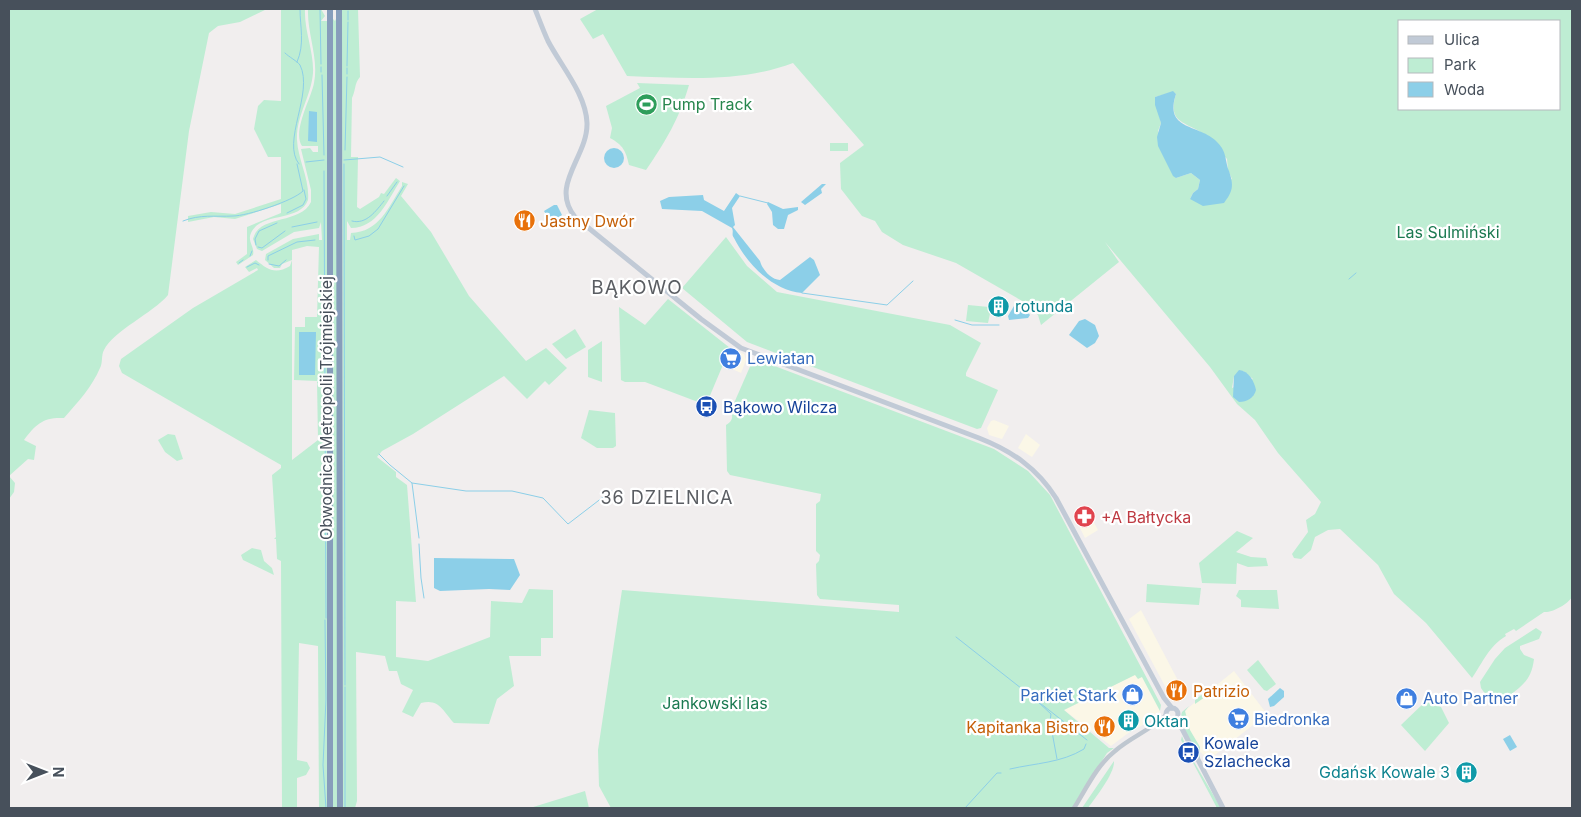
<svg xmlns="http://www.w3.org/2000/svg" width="1581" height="817" viewBox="0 0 1581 817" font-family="Inter,sans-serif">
  <rect width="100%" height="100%" fill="#f1eeee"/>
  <!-- commercial -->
  <g fill="#fbf7e7">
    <path d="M730 348 744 354 746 360 741 373 723 365Z"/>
    <path d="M994 420 1009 426 1002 439 989 435 987 428 991 421Z"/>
    <path d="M1026 434 1040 445 1032 457 1018 448Z"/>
    <path d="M1086 508 1098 530 1085 538 1075 518Z"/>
    <path d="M1141 610 1184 692V698L1178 702 1173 701 1129 619Z"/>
    <path d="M1234 671 1267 714 1206 762V757L1200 752 1185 725 1184 713 1188 708Z"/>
    <path d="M1136 674 1142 677 1160 711V715L1127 734 1111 746 1064 710Z"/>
  </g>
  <!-- green -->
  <g fill="#beedd3" fill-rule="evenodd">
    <path d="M9 9H267L240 22 218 26 209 33 189 131 168 295C153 313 113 331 104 350 101 355 103 363 100 368 92 387 78 402 64 418 43 417 36 424 24 440L36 446 34 460 28 459 9 476 15 483 14 492 9 499Z"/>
    <path d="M281 9H305C304 31 314 51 313 73 311 97 296 116 297 140 298 160 310 180 308 200 299 223 261 211 251 233 247 241 255 247 253 255L238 265 236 262 247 254V227L281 213V204L235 219 214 217 188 222V216L211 212 235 214 281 199V157H268L254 129 258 106 264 100 281 101Z"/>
    <path d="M308 9H321L325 16 321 21H327V808H319L318 646 299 643 297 760 307 762 310 768 306 775 297 778V808H282L281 561 277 559 276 539H274L276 537 272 475 281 468V465L122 373 119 366 121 359 193 308 258 270 257 268 249 272 245 267 256 260C267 269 275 275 290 266L292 260 282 264 280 268H274L265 260 266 254 293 239 319 234V240H322L321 222 319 228 294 232 262 251 257 249 253 239C259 214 300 225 311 202V190L301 149 310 148 313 152H318V146H302C292 131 311 99 314 83 319 58 307 34 308 9ZM307 246 319 247 317 317H305V327H295L294 380 317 381 318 440 292 460V250Z"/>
    <path d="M342 9H358L360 77C354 84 356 90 352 98L351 157H358L357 207 360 209 379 197 381 193 384 194 396 178 400 181C388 200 377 228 351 228L347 221V240H350L351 233C379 232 388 208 402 186V182L408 184 401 196 431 232 469 296 526 361 546 348 567 368 549 385 545 381 527 399 504 376 413 434 382 451 377 457 396 472V477L407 485 416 602 396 601V657L428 661 490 637 491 601 522 603 529 589 553 590V638H541V656H509L514 686 497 699 489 724 454 723C443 711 439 698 421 703L413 717 402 712 413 690 401 684 397 671H389L385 656 356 652 357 801 355 808H343Z"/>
    <path d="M598 9H1572V597C1568 604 1552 613 1544 612L1516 631 1514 629 1505 634 1506 636C1489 646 1483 662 1472 678L1426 623 1394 594 1378 565 1340 529 1328 530 1315 537 1311 550 1301 559 1294 558 1292 554 1308 532 1306 520 1315 514 1321 502 1278 453 1255 420 1237 404 1210 367 1105 242 1119 262 1041 325 1038 315 1024 302 956 263 903 245 882 232 875 221 862 216 841 189 840 163 864 145 793 63C740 83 683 78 627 76L603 34 593 39 580 19ZM1400 21H1560V109H1400ZM1173 92 1176 94C1168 120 1181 121 1199 131 1209 137 1219 150 1227 159L1228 170 1232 179 1190 199 1193 193 1198 189 1200 180 1191 173 1176 178 1158 131 1161 123 1155 97ZM1243 371 1253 379 1232 388 1234 376Z"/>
    <path d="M331 17 335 21 337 17V808H332Z"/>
    <path d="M637 83 689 85C679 119 666 141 646 170L629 165C626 151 623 145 610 138L612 128 606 106 640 88Z"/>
    <rect x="830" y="143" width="18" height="8"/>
    <path d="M726 237 747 266 777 292 950 325 981 343 966 373V376L998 390 981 428 977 429 747 342 682 288Z"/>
    <path d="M668 299 730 348 706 405 645 382H625L621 380 619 307 645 325Z"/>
    <path d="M968 305 989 307 991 309 988 323 966 321Z"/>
    <path d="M575 329 586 347 566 359 552 344Z"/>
    <path d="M602 341V382L588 377V350Z"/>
    <path d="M759 360 994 449 1028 471 1050 495 1161 705 1160 711 1142 677 1138 679 1135 675 1064 710 1109 748H1114L1107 753 1072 808H611L599 786 598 750 622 590 899 612V605L820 599 817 595 816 564 819 561 820 555 816 551V504L820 501 821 494 730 475 727 471 726 425C733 421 733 417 731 410L752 362Z"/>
    <path d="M589 410 615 413 616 446 613 448H597L581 438Z"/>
    <path d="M168 434 175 435 183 459 177 461 165 452 158 440Z"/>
    <path d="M1237 531 1253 538 1236 552 1251 557 1266 558 1268 566 1248 567 1237 563 1236 584 1202 583 1199 563Z"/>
    <path d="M252 548 261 550 264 561 272 568 274 575 243 560 241 555Z"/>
    <path d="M1147 584 1201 588 1199 605 1146 602Z"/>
    <path d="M1239 590H1277L1279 609 1241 607V600L1236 596Z"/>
    <path d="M1536 628 1542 632 1539 639 1520 646V649L1524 655 1534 659C1531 684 1519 686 1503 702L1490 701 1481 688 1480 682 1495 659 1505 648Z"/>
    <path d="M1258 660 1276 684 1267 691 1264 690 1247 670Z"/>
    <path d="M1215 684 1221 691 1218 688 1195 704V700Z"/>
    <path d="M1427 700 1441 707 1449 723 1425 751 1401 725Z"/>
    <path d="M1189 706 1185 711 1190 730 1200 747V761L1180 720 1182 712Z"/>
    <path d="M1182 736 1187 750 1221 808H1217L1181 740Z"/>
    <path d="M1114 761C1115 773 1096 797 1088 808H1082Z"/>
    <path d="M585 791 589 808H530Z"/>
  </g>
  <!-- water -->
  <g fill="#8ccfe8">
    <path d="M1173 91 1176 94C1164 130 1197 124 1215 140 1228 152 1224 158 1229 171 1234 186 1233 191 1224 203L1203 206 1190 199 1193 193 1198 189 1200 180 1191 173 1176 178 1173 176 1158 146 1157 137 1161 123 1155 105V97Z"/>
    <path d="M309 111 317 112V142L308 141Z"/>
    <circle cx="614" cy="158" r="10"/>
    <path d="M822 184H826L821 189 822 193 805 205 801 202Z"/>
    <path d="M736 193 740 196 732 208 735 225 733 227 760 261C762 269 771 280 780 280L810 257 814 260 820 275 802 293C772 290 747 264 734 238 731 234 734 233 732 228L702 211 662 209 660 201 669 197 703 195 704 200 724 211Z"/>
    <path d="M768 202 783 209 798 207V210L788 215 784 229H778L773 225 772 212 767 204Z"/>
    <path d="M554 205H557L562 215 552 224 544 211Z"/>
    <path d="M1014 306H1022L1030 315 1028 318 1009 320 1008 316Z"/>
    <path d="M1085 319 1095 325 1099 336 1095 343 1087 348 1069 335 1079 321Z"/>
    <path d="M299 332H316L315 375H299Z"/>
    <path d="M1239 370C1249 371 1254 381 1256 390 1254 398 1247 402 1239 402L1233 397 1234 376Z"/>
    <path d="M434 558 514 559 520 575 510 590 489 589 440 591 434 588Z"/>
    <path d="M1280 688 1284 691V697L1274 706 1270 707 1268 699Z"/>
    <path d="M1510 735 1517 747 1510 751 1503 739Z"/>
  </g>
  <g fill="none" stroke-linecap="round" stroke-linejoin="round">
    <!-- stream -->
    <g stroke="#8ccfe8" stroke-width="1">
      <path d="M320 9 321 64"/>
      <path d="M348 20V11"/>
      <path d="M285 53C289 57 297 61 300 65 314 93 281 142 299 164"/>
      <path d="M297 62C305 44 300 27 300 9"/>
      <path d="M347 66 348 22"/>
      <path d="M321 67V72"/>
      <path d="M347 68V74"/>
      <path d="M322 75 324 155"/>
      <path d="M345 150 347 77"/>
      <path d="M344 160 380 157 403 167"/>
      <path d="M306 162 324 160"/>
      <path d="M344 164 345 685"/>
      <path d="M324 171 326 618"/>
      <path d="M387 196 397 182"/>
      <path d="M740 196 768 203"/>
      <path d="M287 213 303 205 306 199 304 190"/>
      <path d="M183 221C200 214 215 217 233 216 247 216 293 201 303 191L297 164"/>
      <path d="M352 221C366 225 376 211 384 201"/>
      <path d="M292 227 317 222"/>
      <path d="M354 236 355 240 369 236 378 229 404 186"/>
      <path d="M256 245 255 239 259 231 277 223"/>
      <path d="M258 247 262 248 285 231"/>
      <path d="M250 256 252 251"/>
      <path d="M268 260V256L297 242 315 240"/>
      <path d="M239 263 243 260"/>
      <path d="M269 264 279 266 286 260"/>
      <path d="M247 267 255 263 259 265"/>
      <path d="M1349 279 1356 273"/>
      <path d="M802 293 887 305 913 281"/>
      <path d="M955 320 972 325H999"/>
      <path d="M379 454 390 465 412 483 419 538"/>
      <path d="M412 483 466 491H512L543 498 568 524 611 491"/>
      <path d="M419 544 421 578 424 598"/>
      <path d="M325 620 326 699 323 765 326 808"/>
      <path d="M956 637 1087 740"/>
      <path d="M1037 701 1051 714 1050 721 1057 759"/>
      <path d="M1010 769C1036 763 1061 763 1084 749L1086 744"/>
      <path d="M345 808V687"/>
      <path d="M965 808 997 773H1001"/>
    </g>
    <!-- tertiary -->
    <g stroke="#bfc7d0" stroke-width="4.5">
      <path d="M1160 722 1169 720"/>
      <path d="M1074 808C1086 789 1097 765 1115 751 1131 737 1151 730 1166 715"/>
    </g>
    <!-- secondary -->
    <g stroke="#c1cad6" stroke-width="5">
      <path d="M535 9C539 19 543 30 548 41 561 66 586 94 587 123 588 157 549 185 575 217L701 319 741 348 979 438C1012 451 1037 468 1056 498L1164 698 1172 708"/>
      <circle cx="1172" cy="714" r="6"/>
      <path d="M1177 719 1223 808"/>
    </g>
    <!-- motorway -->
    <g stroke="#879dbb" stroke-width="6">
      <path d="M330 9V808"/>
      <path d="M339 9 340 808"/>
    </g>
  </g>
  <!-- icons -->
  <defs>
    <symbol id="stadium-disc" viewBox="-11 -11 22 22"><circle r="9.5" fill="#2e9e5b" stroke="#fff"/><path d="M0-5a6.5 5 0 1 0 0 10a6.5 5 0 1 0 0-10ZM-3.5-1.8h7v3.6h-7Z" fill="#fff"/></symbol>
    <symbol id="restaurant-disc" viewBox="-11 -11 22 22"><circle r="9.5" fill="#e8710a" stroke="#fff"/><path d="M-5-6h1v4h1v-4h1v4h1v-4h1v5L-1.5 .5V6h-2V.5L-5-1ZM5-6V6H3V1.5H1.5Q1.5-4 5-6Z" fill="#fff"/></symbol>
    <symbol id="building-disc" viewBox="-11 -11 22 22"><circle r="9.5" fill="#0f9aa8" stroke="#fff"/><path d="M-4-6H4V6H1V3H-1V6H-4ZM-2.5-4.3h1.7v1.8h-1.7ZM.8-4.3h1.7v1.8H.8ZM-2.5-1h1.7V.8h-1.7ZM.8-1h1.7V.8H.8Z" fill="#fff"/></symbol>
    <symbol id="supermarket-disc" viewBox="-11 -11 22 22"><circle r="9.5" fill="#3f7fe0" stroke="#fff"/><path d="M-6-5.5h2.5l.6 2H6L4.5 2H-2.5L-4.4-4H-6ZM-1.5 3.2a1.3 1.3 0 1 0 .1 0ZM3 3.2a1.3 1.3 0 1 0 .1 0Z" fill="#fff"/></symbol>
    <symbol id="bus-disc" viewBox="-11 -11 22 22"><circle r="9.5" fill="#1a4fb4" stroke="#fff"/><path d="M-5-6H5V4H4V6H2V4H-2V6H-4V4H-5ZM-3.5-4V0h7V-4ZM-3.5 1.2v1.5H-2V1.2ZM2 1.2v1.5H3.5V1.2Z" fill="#fff"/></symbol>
    <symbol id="pharmacy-disc" viewBox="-11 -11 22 22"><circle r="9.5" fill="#e0444e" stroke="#fff"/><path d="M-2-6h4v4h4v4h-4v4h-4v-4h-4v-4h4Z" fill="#fff"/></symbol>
    <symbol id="shop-disc" viewBox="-11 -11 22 22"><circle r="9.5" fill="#3f7fe0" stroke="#fff"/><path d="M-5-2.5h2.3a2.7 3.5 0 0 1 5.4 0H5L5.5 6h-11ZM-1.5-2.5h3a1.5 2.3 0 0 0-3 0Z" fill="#fff"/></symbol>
  </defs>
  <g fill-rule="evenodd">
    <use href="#stadium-disc" x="634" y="92" width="25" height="25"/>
    <use href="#restaurant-disc" x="512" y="208" width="25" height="25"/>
    <use href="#building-disc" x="986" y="294" width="25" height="25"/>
    <use href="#supermarket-disc" x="718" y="346" width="25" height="25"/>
    <use href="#bus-disc" x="694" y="394" width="25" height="25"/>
    <use href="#pharmacy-disc" x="1072" y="504" width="25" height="25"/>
    <use href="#restaurant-disc" x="1164" y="678" width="25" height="25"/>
    <use href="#shop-disc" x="1120" y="682" width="25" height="25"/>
    <use href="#shop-disc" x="1394" y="686" width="25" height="25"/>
    <use href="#supermarket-disc" x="1226" y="706" width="25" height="25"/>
    <use href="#building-disc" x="1116" y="708" width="25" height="25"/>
    <use href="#restaurant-disc" x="1092" y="714" width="25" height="25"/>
    <use href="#bus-disc" x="1176" y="740" width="25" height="25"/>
    <use href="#building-disc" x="1454" y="760" width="25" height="25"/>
  </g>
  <g text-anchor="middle" stroke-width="4.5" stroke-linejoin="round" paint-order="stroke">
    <!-- leisure labels -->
    <g font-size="16" fill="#27864d" stroke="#fff" text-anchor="start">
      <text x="662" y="110">Pump Track</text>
    </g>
    <!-- food labels -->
    <g font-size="16" fill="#c56008" stroke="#fff" text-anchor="start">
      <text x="540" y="227">Jastny Dwór</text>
      <text x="1193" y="697">Patrizio</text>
      <text x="1089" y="733" text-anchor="end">Kapitanka Bistro</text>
    </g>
    <!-- park labels -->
    <g font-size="16" fill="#1a7950" stroke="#fff">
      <text x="1448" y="238">Las Sulmiński</text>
      <text x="715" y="709">Jankowski las</text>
    </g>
    <!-- culture labels -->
    <g font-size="16" fill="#0d838f" stroke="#fff" text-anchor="start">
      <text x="1015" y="312">rotunda</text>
      <text x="1144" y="727">Oktan</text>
      <text x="1450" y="778" text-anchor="end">Gdańsk Kowale 3</text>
    </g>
    <!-- shop labels -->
    <g font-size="16" fill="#366cbe" stroke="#fff" text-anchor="start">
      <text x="747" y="364">Lewiatan</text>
      <text x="1117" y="701" text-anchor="end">Parkiet Stark</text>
      <text x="1423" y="704">Auto Partner</text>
      <text x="1254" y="725">Biedronka</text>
    </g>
    <!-- transit labels -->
    <g font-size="16" fill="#164399" stroke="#fff" text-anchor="start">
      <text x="723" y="413">Bąkowo Wilcza</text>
      <text x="1204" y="749">Kowale<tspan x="1204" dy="18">Szlachecka</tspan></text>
    </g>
    <!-- street labels -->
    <g font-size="16" fill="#47505b" stroke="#fff">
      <text transform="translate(326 408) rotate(-90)" y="6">Obwodnica Metropolii Trójmiejskiej</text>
    </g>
    <!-- health labels -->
    <g font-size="16" fill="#be3a42" stroke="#fff" text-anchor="start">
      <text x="1101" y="523">+A Bałtycka</text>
    </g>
    <!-- neighbourhood labels -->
    <g font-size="18" letter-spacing="1" fill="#5b5e63" stroke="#fff">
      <text x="667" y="504">36 DZIELNICA</text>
    </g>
    <!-- quarter labels -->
    <g font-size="19" letter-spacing="1" fill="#5b5e63" stroke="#fff">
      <text x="637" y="294">BĄKOWO</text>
    </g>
  </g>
  <!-- border -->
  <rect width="1581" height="817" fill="none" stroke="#47505b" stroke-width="20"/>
  <!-- legend -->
  <rect x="1398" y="20" width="162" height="90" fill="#ffffff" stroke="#b5b9bd"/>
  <rect x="1408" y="36" width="25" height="8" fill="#c1cad6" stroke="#b5b9bd"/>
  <text x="1444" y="45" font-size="15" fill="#47505b">Ulica</text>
  <rect x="1408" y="58" width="25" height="15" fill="#beedd3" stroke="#b5b9bd"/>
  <text x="1444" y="70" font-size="15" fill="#47505b">Park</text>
  <rect x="1408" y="82" width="25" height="15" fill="#8ccfe8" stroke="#b5b9bd"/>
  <text x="1444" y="95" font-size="15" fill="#47505b">Woda</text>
  <!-- north arrow -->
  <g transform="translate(45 772) rotate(90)" stroke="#ffffff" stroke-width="4" paint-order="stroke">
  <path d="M0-4L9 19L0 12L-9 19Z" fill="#47505b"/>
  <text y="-8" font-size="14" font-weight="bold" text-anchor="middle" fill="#47505b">N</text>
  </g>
</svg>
